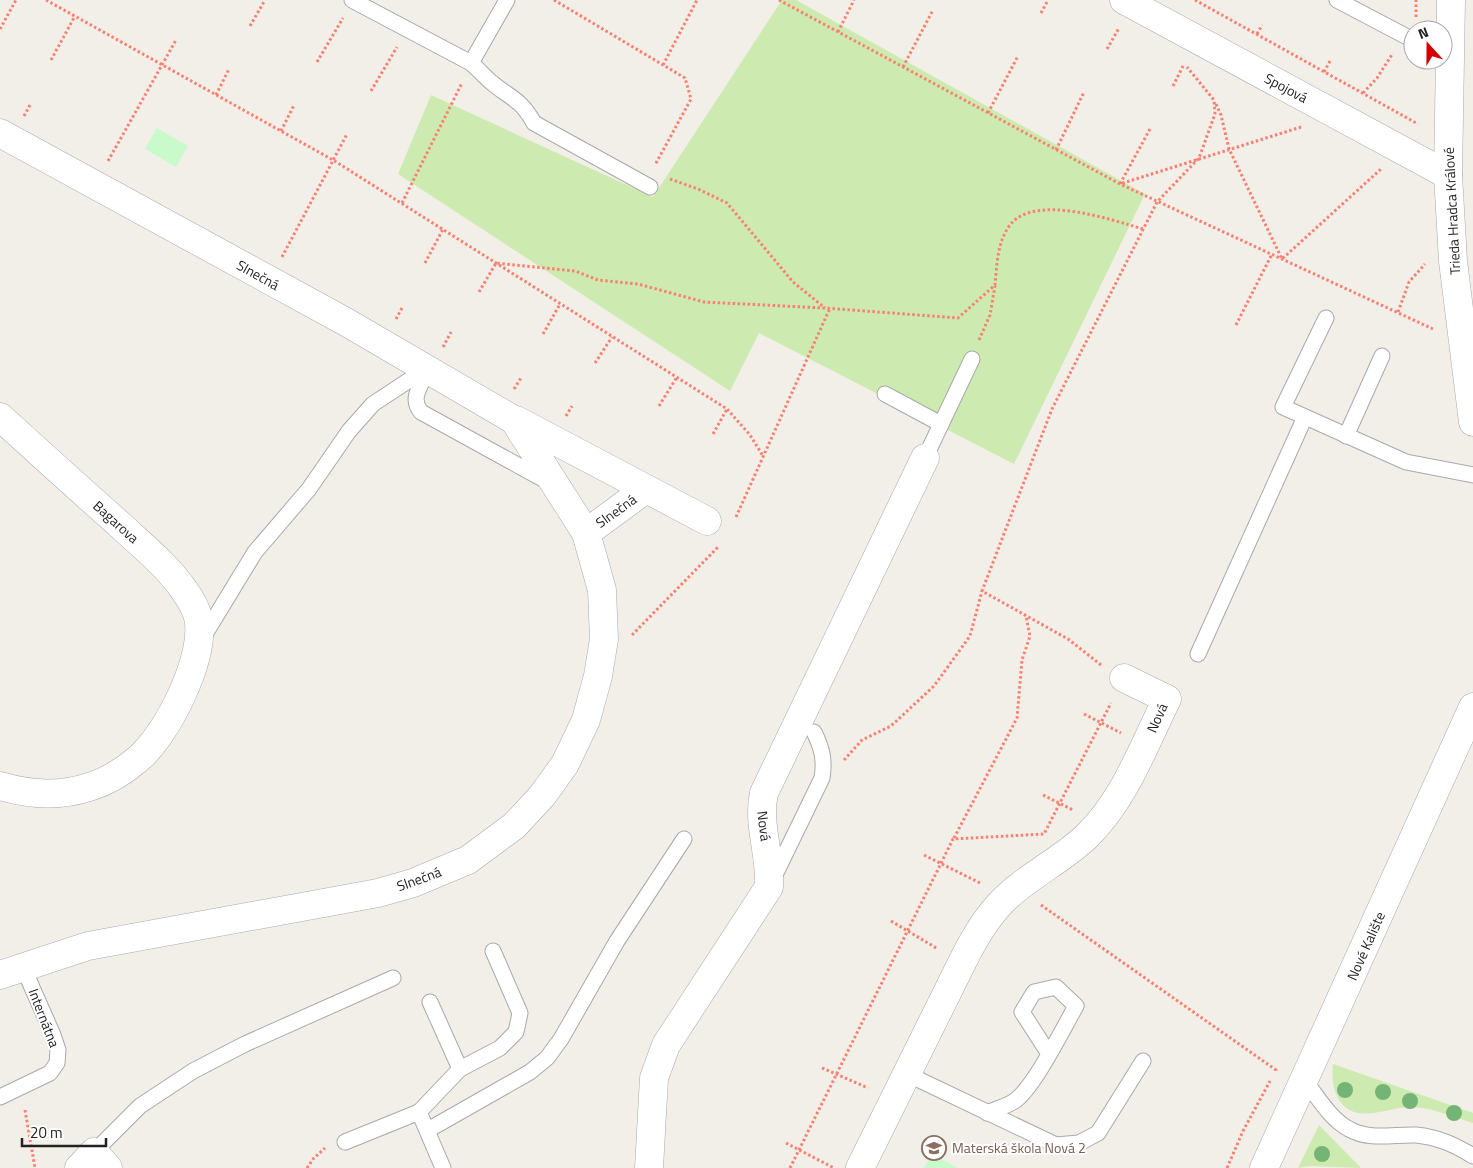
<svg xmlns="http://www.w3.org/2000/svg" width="1473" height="1168" viewBox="0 0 1473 1168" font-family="'Titillium Web',sans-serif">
  <rect width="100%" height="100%" fill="#f2efe9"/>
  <!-- grass -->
  <g fill="#cdebb0">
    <path d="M782 0H796L1145 194 1014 464 759 333 730 391 398 174 431 95 653 197Z"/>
    <path d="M1333 1064 1473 1113V1123C1454 1117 1433 1108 1413 1107 1388 1106 1354 1127 1338 1098 1332 1087 1332 1076 1333 1064Z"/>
    <path d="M1319 1125 1361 1168 1309 1166 1298 1168Z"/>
  </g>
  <!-- park -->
  <g fill="#c8facc">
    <path d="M157 128 188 146 176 167 145 149Z"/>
    <path d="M932 1154 958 1168H924Z"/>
  </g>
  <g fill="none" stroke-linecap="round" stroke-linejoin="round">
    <defs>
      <g id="service">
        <path d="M352 0 471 63 507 0"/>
        <path d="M1337 0 1413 40"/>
        <path d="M471 63C478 69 484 76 491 82 511 99 520 98 534 123L650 187"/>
        <path d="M1326 318 1283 407 1406 462 1473 475"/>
        <path d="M428 370C422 384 409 398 421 412L550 483"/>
        <path d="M885 394 941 424"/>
        <path d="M1346 436 1382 356"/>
        <path d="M925 458 972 359"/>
        <path d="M202 639 255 552 309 489 349 431 373 404 426 369"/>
        <path d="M1198 654 1305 417"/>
        <path d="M772 881 822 778C825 760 822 748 814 732"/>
        <path d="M460 1069 500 1048 516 1032 520 1013 493 951"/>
        <path d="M907 1074 1056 1145 1079 1143 1098 1133 1143 1061"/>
        <path d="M1305 1081C1318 1097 1330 1119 1349 1129 1370 1141 1394 1134 1416 1135 1438 1137 1455 1145 1473 1156"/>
        <path d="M0 1097 50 1073 57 1063 58 1050 53 1035 23 967"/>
        <path d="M419 1112 460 1069 430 1002"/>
        <path d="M987 1113C996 1109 1008 1106 1016 1100 1035 1085 1063 1029 1076 1006L1056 987 1034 992 1022 1012 1049 1054"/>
        <path d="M428 1130 530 1072 547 1058 561 1039 617 941 684 839"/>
        <path d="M345 1142 419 1112 443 1168"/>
        <path d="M94 1152 140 1106 193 1071 245 1044 393 978"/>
      </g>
      <g id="minor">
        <path d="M1124 0 1448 175"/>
        <path d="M0 133 346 322 514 420 586 533 602 590 604 639 598 676 586 720 565 764 542 796 514 826 468 860 413 883 378 893 88 946 0 975"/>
        <path d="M0 417C39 452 78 488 118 523 140 544 167 565 184 590 189 597 196 609 198 617 207 656 167 735 138 759 124 771 106 782 89 787 59 797 30 795 0 786"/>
        <path d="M516 420 707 521"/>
        <path d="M586 533 646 489"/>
        <path d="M79 1168 94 1152 108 1168"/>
        <path d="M649 1168 654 1078 666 1045 769 887C771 855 757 824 764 793L925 458"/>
        <path d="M860 1168C887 1113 914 1059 941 1005 958 972 973 934 998 906 1023 878 1060 862 1087 836 1125 799 1144 745 1167 699L1124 678"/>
      </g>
      <g id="tertiary">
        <path d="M1451 0 1448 175 1453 261 1473 422"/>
        <path d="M1264 1168 1473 707"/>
      </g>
    </defs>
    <!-- service casing -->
    <use href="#service" stroke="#a9a9a9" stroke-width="17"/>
    <!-- minor casing -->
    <use href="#minor" stroke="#a9a9a9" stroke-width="29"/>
    <!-- tertiary casing -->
    <use href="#tertiary" stroke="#a9a9a9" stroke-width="29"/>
    <!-- path -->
    <g stroke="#fa8072" stroke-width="3" stroke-dasharray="2.5 2.5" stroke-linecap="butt">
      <path d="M46 0 333 160 727 409 750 435 763 456"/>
      <path d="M554 0 685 78 691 99 655 165"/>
      <path d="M779 0 1120 184 1433 329"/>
      <path d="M1195 0 1418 124"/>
      <path d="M1041 13 1048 0"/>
      <path d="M1416 17V0"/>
      <path d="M250 26 265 0"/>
      <path d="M0 29 16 0"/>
      <path d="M838 32 854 0"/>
      <path d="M1257 34 1262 25"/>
      <path d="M1107 49 1119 28"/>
      <path d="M51 60 75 16"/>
      <path d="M317 62 343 18"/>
      <path d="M663 65 697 0"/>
      <path d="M903 67 933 10"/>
      <path d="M1324 72 1330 61"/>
      <path d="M1173 86 1184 64"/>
      <path d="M371 91 397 47"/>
      <path d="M1363 93 1377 78 1393 53"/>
      <path d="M216 95 229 69"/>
      <path d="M1216 104 1221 115 1229 149 1282 259 1381 169"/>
      <path d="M988 113 1018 56"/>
      <path d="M24 116 30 105"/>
      <path d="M1150 129 1120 184 1301 127"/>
      <path d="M281 131 294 105"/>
      <path d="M1056 150 1084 92"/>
      <path d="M108 161 176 40"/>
      <path d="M670 179 698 189 727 203 793 282 825 308"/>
      <path d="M402 203 462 83"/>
      <path d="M282 257 347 134"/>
      <path d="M425 263 443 229"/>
      <path d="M479 292 496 263 575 271 598 280 638 284 704 302 825 308 958 318 995 285C997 265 997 242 1010 225 1035 193 1112 220 1143 229"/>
      <path d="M1398 312 1409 282 1425 264"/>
      <path d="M396 319 403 306"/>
      <path d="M1236 325 1272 254"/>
      <path d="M543 334 560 304"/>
      <path d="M979 340 990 315 995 286"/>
      <path d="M443 347 451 332"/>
      <path d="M595 363 612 337"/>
      <path d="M514 389 521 378"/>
      <path d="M659 406 677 377"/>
      <path d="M566 416 572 406"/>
      <path d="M713 434 727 409"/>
      <path d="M736 517 830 308"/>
      <path d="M632 635 719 546"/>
      <path d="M1101 665 1068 639 982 591 1052 409 1157 202 1199 158 1215 114 1214 100 1187 67"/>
      <path d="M1084 714 1121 733"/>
      <path d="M844 760 862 740 891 726 934 686 970 636 982 591"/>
      <path d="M1043 795 1073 810"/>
      <path d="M954 838 1017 718 1022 660 1030 636 1026 616"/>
      <path d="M924 855 980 883"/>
      <path d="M1041 905 1276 1070 1275 1072"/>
      <path d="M891 921 938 949"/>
      <path d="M822 1068 868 1088"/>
      <path d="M25 1110 35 1168"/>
      <path d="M786 1143 834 1168"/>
      <path d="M307 1168 313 1159 325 1148"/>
      <path d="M790 1168 953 839 1044 834 1111 703"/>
      <path d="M1227 1168 1243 1131 1270 1081"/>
    </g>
    <!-- service -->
    <use href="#service" stroke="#fff" stroke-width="15"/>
    <!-- minor -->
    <use href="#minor" stroke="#fff" stroke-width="28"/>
    <!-- tertiary -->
    <use href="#tertiary" stroke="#fff" stroke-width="28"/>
  </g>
  <!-- trees -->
  <g fill="#74b475">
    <circle cx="1345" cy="1090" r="8"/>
    <circle cx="1383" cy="1092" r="8"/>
    <circle cx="1410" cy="1101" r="8"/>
    <circle cx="1454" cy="1113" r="8"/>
    <circle cx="1322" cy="1154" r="8"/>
  </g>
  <!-- icons -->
  <defs>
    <symbol id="school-ring" viewBox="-11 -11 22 22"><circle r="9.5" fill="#fff" stroke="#8d6e63" stroke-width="1.5"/><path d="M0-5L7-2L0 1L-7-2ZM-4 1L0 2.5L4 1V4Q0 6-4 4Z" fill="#8d6e63"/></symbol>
  </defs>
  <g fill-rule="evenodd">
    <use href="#school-ring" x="920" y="1134" width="28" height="28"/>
  </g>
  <g text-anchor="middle" stroke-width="4" stroke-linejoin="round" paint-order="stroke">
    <!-- street labels -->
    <g font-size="14" fill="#222" stroke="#fff">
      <text transform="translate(1286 88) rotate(28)" y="5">Spojová</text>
      <text transform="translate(1452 211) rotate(-93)" y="5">Trieda Hradca Králové</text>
      <text transform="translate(258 275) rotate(29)" y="5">Slnečná</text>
      <text transform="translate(616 511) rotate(-36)" y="5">Slnečná</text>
      <text transform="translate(116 522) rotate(42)" y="5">Bagarova</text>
      <text transform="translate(1157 718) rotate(-66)" y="5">Nová</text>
      <text transform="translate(764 826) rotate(83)" y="5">Nová</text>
      <text transform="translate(419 879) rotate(-20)" y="5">Slnečná</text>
      <text transform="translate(1366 946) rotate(-66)" y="5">Nové Kalište</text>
      <text transform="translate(44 1018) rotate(69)" y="5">Internátna</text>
    </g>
    <!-- education labels -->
    <g font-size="14" fill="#785e54" stroke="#fff" text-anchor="start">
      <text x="952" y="1153">Materská škola Nová 2</text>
    </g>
  </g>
  <!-- north arrow -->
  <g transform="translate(1428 45) rotate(339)"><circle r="24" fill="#ffffff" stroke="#a7a7a7"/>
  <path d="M0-4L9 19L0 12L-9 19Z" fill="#d40000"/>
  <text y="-8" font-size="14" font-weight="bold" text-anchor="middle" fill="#222222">N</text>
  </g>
  <!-- scale -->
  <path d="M22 1138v8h84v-8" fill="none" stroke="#222222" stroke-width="2.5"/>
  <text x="30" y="1138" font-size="15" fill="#222222" stroke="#ffffff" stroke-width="4" paint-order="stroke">20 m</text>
</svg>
